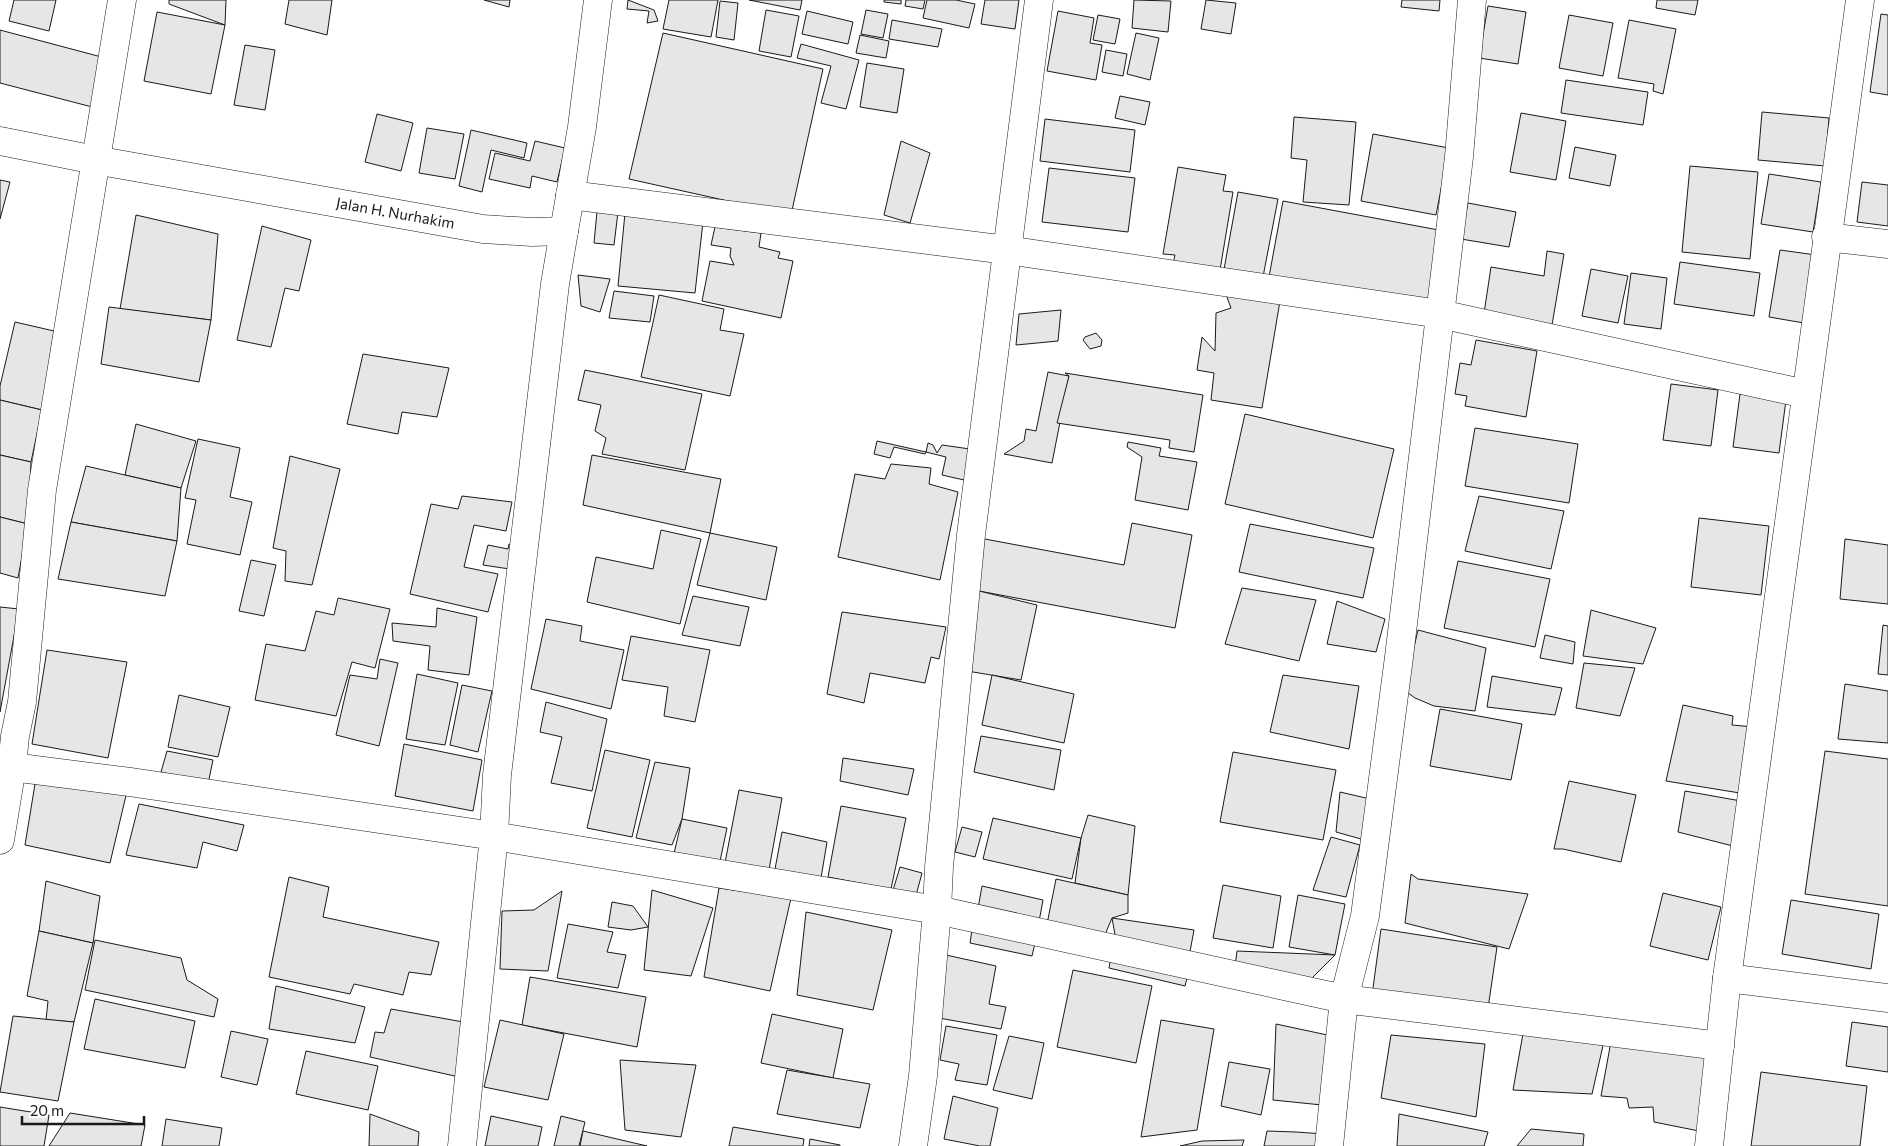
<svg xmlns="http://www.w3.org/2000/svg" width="1888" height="1146" viewBox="0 0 1888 1146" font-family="Commissioner,sans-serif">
  <rect width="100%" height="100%" fill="#fff"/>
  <!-- building -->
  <g fill="#e6e6e6" stroke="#1a1a1a">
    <path d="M14 0H56L49 31 9 21Z"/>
    <path d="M169 0H226L225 25 169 4Z"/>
    <path d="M289 0H332L327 35 285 24Z"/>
    <path d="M484 0H510L509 7Z"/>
    <path d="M628 0 654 10 658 21 647 23 649 11 627 9Z"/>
    <path d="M669 0H718L711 37 663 29Z"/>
    <path d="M749 0H802L800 10Z"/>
    <path d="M884 0H901V4L884 2Z"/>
    <path d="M906 0H925L923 9 905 6Z"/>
    <path d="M927 0H956L975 4 969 28 923 18Z"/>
    <path d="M985 0H1019L1015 29 981 24Z"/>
    <path d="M1134 0 1171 1 1168 32 1132 28Z"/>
    <path d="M1206 0 1236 3 1231 34 1201 29Z"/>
    <path d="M1402 0H1440L1439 11 1401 7Z"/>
    <path d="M1657 0H1698L1695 15 1656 8Z"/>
    <path d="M720 1 738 3 734 40 716 37Z"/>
    <path d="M1488 6 1526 12 1518 64 1479 58Z"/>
    <path d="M766 10 799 16 791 57 759 51Z"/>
    <path d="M866 10 888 14 883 38 861 34Z"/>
    <path d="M807 11 853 22 848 44 802 34Z"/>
    <path d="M1058 11 1094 18 1090 43 1102 45 1096 80 1047 71Z"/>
    <path d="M157 12 225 25 211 94 144 81Z"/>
    <path d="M1881 14 1888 15V95L1870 92Z"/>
    <path d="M1098 15 1120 19 1115 44 1093 40Z"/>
    <path d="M1569 15 1613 23 1603 76 1559 68Z"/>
    <path d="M892 20 942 29 938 47 889 39Z"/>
    <path d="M1629 20 1676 29 1663 94 1653 91 1654 84 1618 78Z"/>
    <path d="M0 30 109 59 96 108 0 83Z"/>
    <path d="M663 33 823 69 791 215 629 179Z"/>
    <path d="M1136 33 1159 38 1150 80 1127 74Z"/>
    <path d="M860 35 889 41 886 58 856 53Z"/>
    <path d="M801 44 859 60 846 109 821 103 831 66 797 58Z"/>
    <path d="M245 45 275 50 265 110 234 105Z"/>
    <path d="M1106 50 1127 54 1123 76 1102 72Z"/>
    <path d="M867 63 904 69 897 113 860 107Z"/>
    <path d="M1566 80 1648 92 1643 125 1561 113Z"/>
    <path d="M1120 96 1150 102 1145 125 1115 118Z"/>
    <path d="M1762 112 1829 118 1825 166 1758 160Z"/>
    <path d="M1521 113 1566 121 1556 180 1510 172Z"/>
    <path d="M377 114 413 123 401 171 365 162Z"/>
    <path d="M1294 117 1356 122 1349 205 1303 202 1307 160 1291 158Z"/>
    <path d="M1045 119 1135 130 1130 172 1040 161Z"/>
    <path d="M427 128 464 134 455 179 419 173Z"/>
    <path d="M471 130 527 143 524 158 491 150 482 192 459 186Z"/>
    <path d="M1373 134 1449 148 1436 215 1361 201Z"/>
    <path d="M535 141 565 148 557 182 532 176 530 188 489 179 495 153 530 161Z"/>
    <path d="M901 141 930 153 910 223 884 215Z"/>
    <path d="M1575 147 1616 155 1610 186 1569 178Z"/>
    <path d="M1690 166 1758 172 1750 259 1682 252Z"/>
    <path d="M1178 167 1226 175 1223 191 1233 192 1219 276 1172 268 1175 255 1163 254Z"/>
    <path d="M1049 168 1135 178 1128 232 1042 222Z"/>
    <path d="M1769 174 1821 182 1813 232 1761 224Z"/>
    <path d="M0 180 10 182 0 219Z"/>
    <path d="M1862 182 1888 185V226L1857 222Z"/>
    <path d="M1238 192 1278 199 1262 282 1223 275Z"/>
    <path d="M598 201 618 212 614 245 594 243Z"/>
    <path d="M1283 201 1444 231 1430 307 1269 277Z"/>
    <path d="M1468 203 1516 212 1509 247 1461 239Z"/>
    <path d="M625 213 703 222 695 293 618 286Z"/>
    <path d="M136 215 218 234 211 320 120 309Z"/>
    <path d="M262 226 311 240 299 291 285 288 271 347 237 340Z"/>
    <path d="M715 227 761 233 759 247 780 252 778 258 793 261 781 318 702 301 710 261 734 265 730 256 731 248 711 245Z"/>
    <path d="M1780 250 1816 255 1804 323 1769 317Z"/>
    <path d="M1547 251 1564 254 1551 331 1483 320 1491 267 1544 276Z"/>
    <path d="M1680 262 1760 273 1754 316 1674 304Z"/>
    <path d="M1591 269 1628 276 1618 323 1582 316Z"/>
    <path d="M1631 273 1667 278 1661 329 1624 324Z"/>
    <path d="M578 275 610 279 600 312 581 306Z"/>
    <path d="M614 291 654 296 650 322 609 318Z"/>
    <path d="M1225 292 1280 301 1262 408 1211 400 1214 373 1197 370 1202 337 1215 351 1216 313 1231 308Z"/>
    <path d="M659 295 724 309 720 330 744 334 730 396 641 377Z"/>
    <path d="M109 307 211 320 199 382 101 364Z"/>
    <path d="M1061 310 1058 341 1016 345 1019 314Z"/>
    <path d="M15 322 54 331 42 410 0 400V386Z"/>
    <path d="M1096 333 1102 340 1101 346 1090 349 1083 340 1085 337Z"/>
    <path d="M1476 340 1537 351 1526 417 1465 406 1467 396 1455 394 1460 363 1471 365Z"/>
    <path d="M363 354 449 368 437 417 402 412 398 434 347 424Z"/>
    <path d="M585 370 702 394 685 470 602 454 606 438 595 431 601 405 578 400Z"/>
    <path d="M1048 372 1069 376 1052 463 1004 454 1024 441 1026 429 1036 431Z"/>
    <path d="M1065 373 1203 395 1194 452 1169 448 1170 440 1057 423 1069 376Z"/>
    <path d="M1671 384 1718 390 1711 446 1663 440Z"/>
    <path d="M1740 394 1786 400 1779 453 1733 447Z"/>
    <path d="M0 400 42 410 31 462 0 455Z"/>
    <path d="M1245 414 1394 449 1373 538 1225 504Z"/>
    <path d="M136 424 196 441 181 488 125 475Z"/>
    <path d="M1475 428 1578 444 1569 503 1465 486Z"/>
    <path d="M198 439 240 448 230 497 252 502 240 555 187 544 196 500 185 498Z"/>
    <path d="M877 441 926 452 925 454 894 447 890 458 874 454Z"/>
    <path d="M1128 442 1161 448 1159 456 1197 462 1188 510 1135 500 1142 457 1127 447Z"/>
    <path d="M928 443 933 445 937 453 942 445 970 449 964 480 942 475 946 457 926 452Z"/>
    <path d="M0 455 31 462 28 524 0 517Z"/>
    <path d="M592 455 721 479 710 533 583 505Z"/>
    <path d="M290 456 340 469 312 585 285 581 286 551 273 548Z"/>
    <path d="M891 464 931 468 929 484 958 492 940 580 838 557 855 474 885 479Z"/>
    <path d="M86 466 181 488 177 541 71 522Z"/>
    <path d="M462 496 512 502 506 531 474 525 464 567 498 574 488 612 410 594 431 504 458 509Z"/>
    <path d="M1479 496 1564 511 1551 569 1465 551Z"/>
    <path d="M0 517 28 524 18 578 0 573Z"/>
    <path d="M1699 518 1769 526 1761 595 1691 587Z"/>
    <path d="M71 522 177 541 165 596 58 579Z"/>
    <path d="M1132 523 1192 535 1175 628 979 591 974 537 1124 565Z"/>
    <path d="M1250 524 1374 548 1363 598 1239 572Z"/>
    <path d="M661 530 701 539 680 624 587 602 596 557 653 569Z"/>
    <path d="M710 533 777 547 766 600 697 585Z"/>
    <path d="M1845 539 1888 545V604L1840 599Z"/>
    <path d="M509 544 519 547 516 570 483 565 488 545 508 549Z"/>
    <path d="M251 560 276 565 264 616 239 611Z"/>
    <path d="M1458 561 1550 579 1535 647 1444 628Z"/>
    <path d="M1242 588 1316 600 1299 661 1225 644Z"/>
    <path d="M979 591 1037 605 1021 680 967 671Z"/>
    <path d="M693 596 749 607 740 646 682 635Z"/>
    <path d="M338 598 390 609 375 668 352 662 336 716 255 700 266 644 305 651 316 611 334 615Z"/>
    <path d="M1337 601 1385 619 1376 652 1327 644Z"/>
    <path d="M0 607 19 609 0 712Z"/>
    <path d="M437 608 477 617 469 675 428 670 430 646 393 641 392 623 436 627Z"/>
    <path d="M1591 610 1656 628 1643 664 1583 656Z"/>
    <path d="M842 612 946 627 939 659 931 657 925 683 870 673 864 703 827 694Z"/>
    <path d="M546 619 582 626 580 641 624 650 611 709 531 689Z"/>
    <path d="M1883 625 1888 626V675L1878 674Z"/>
    <path d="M1418 630 1486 648 1475 711 1434 706 1415 698 1404 690Z"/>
    <path d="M1545 635 1575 642 1573 664 1540 658Z"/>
    <path d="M631 636 710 650 695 722 664 716 668 687 622 680Z"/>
    <path d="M47 650 127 662 108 758 32 744Z"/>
    <path d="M380 659 398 663 379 746 336 735 350 675 377 679Z"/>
    <path d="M1584 663 1635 668 1620 716 1576 708Z"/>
    <path d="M417 674 458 683 445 745 406 739Z"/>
    <path d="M992 675 1074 694 1064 743 982 725Z"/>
    <path d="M1283 675 1359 686 1349 749 1270 732Z"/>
    <path d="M1492 676 1562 688 1555 715 1487 707Z"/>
    <path d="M1845 684 1888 691V743L1838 739Z"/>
    <path d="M462 685 492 691 478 752 450 745Z"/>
    <path d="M179 695 230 707 218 757 168 747Z"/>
    <path d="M546 702 607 719 592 791 551 783 562 737 540 732Z"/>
    <path d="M1683 705 1733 716 1732 725 1754 727 1746 794 1666 781Z"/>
    <path d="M1440 709 1522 724 1511 780 1430 766Z"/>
    <path d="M981 736 1061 750 1054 790 974 772Z"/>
    <path d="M404 744 482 760 473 811 395 796Z"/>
    <path d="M605 750 650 760 632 837 587 828Z"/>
    <path d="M167 751 213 760 208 784 161 772Z"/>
    <path d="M1825 751 1888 759V906L1805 894Z"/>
    <path d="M1233 752 1336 770 1323 840 1220 822Z"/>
    <path d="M843 758 914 769 908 795 840 781Z"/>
    <path d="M655 762 690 768 682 819 672 845 636 838Z"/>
    <path d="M1569 781 1636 795 1621 862 1563 849H1554Z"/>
    <path d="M35 784 128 787 110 863 25 845Z"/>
    <path d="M739 790 782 798 768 875 724 868Z"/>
    <path d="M1685 791 1741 801 1733 846 1678 832Z"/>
    <path d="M1340 792 1392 804 1379 844 1336 832Z"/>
    <path d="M139 804 244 825 237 851 203 842 197 868 126 855Z"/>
    <path d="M841 806 906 818 891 889 828 877Z"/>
    <path d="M1088 815 1135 826 1128 895 1075 883 1081 838Z"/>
    <path d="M993 818 1081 838 1072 879 983 859Z"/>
    <path d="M682 819 727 828 719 866 673 858Z"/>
    <path d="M962 827 982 832 975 857 955 852Z"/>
    <path d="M782 832 827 842 821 878 775 869Z"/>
    <path d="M1331 837 1360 845 1346 897 1313 890Z"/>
    <path d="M900 867 922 873 914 903 891 897Z"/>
    <path d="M1411 874 1418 879 1528 894 1509 949 1405 923Z"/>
    <path d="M289 877 329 887 323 917 439 942 431 975 409 972 403 995 354 984 350 994 269 977Z"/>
    <path d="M1056 879 1128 895V913L1112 918 1104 937 1047 924Z"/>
    <path d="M46 881 100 896 93 943 39 931Z"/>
    <path d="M1223 885 1281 896 1273 948 1213 938Z"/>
    <path d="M982 886 1043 900 1038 927 977 914Z"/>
    <path d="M719 888 791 898 770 991 704 977Z"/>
    <path d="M652 890 713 908 691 976 644 970Z"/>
    <path d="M562 891 548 971 500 969 502 911 534 910Z"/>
    <path d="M1663 893 1721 907 1708 960 1650 946Z"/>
    <path d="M1298 895 1345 904 1335 955 1289 947Z"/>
    <path d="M1791 900 1879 914 1871 969 1782 954Z"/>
    <path d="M612 902 633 906 648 927 631 930 608 927Z"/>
    <path d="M806 912 892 930 873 1010 797 995Z"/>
    <path d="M1112 918 1194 930 1189 957 1116 940Z"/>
    <path d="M973 923 1036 939 1032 956 970 943Z"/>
    <path d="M568 924 613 932 607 952 626 955 618 988 557 978Z"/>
    <path d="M1381 929 1497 947 1485 1029 1370 1010Z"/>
    <path d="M39 931 93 943 74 1022 46 1020 48 1001 27 996Z"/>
    <path d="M95 940 181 958 187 980 218 999 214 1017 85 990Z"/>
    <path d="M1237 951 1335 955 1306 984 1235 967Z"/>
    <path d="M946 955 996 966 989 1004 1006 1007 1001 1029 933 1017Z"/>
    <path d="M1111 957 1188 974 1185 986 1109 968Z"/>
    <path d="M1073 970 1152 986 1136 1063 1057 1047Z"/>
    <path d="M530 977 646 997 637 1047 522 1025Z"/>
    <path d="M276 986 365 1007 355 1043 269 1029Z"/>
    <path d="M95 999 195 1021 185 1068 84 1049Z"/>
    <path d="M391 1009 469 1023 459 1077 370 1057 375 1032 384 1033Z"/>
    <path d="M1527 1011 1609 1019 1592 1094 1513 1090Z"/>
    <path d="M772 1014 843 1029 833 1078 761 1063Z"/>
    <path d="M13 1016 74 1022 58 1101 0 1092Z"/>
    <path d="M500 1020 564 1034 548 1100 484 1087Z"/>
    <path d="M1161 1020 1214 1029 1197 1130 1141 1137Z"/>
    <path d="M1852 1022 1888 1027V1072L1846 1066Z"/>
    <path d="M1276 1024 1332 1036 1322 1105 1273 1100Z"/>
    <path d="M946 1026 997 1035 987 1085 955 1080 959 1064 940 1060Z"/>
    <path d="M231 1031 268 1039 257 1085 221 1077Z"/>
    <path d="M1391 1035 1485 1044 1476 1117 1381 1098Z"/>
    <path d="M1009 1036 1044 1043 1032 1099 993 1090Z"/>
    <path d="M1612 1036 1709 1051 1704 1132 1654 1122 1653 1107 1629 1108 1627 1098 1601 1096Z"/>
    <path d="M306 1051 378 1066 368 1110 296 1094Z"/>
    <path d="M620 1060 696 1065 681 1137 625 1130Z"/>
    <path d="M1229 1062 1270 1069 1261 1115 1221 1106Z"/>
    <path d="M787 1070 870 1084 860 1128 777 1114Z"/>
    <path d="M1761 1072 1867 1086 1860 1146H1751Z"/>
    <path d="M953 1096 998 1108 990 1146H980L944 1139Z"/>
    <path d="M0 1107 49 1115 44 1146H0Z"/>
    <path d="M70 1113 145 1125 141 1146H49Z"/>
    <path d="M370 1114 419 1132 418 1146H369Z"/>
    <path d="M1399 1114 1488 1132 1484 1146H1397Z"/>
    <path d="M491 1116 542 1127 538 1146H485Z"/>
    <path d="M561 1116 585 1122 579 1146H554Z"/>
    <path d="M166 1119 222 1128 219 1146H162Z"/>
    <path d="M733 1127 804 1139 803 1146H729Z"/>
    <path d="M1531 1129 1584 1134 1583 1146H1517Z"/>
    <path d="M583 1131 647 1146H580Z"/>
    <path d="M1267 1131 1296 1132 1324 1134 1321 1146H1264Z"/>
    <path d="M810 1139 840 1145V1146H809Z"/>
    <path d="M1244 1140 1242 1146H1180L1202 1141Z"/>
  </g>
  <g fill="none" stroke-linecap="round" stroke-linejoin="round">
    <defs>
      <g id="street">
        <path d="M122 0 42 490 22 702 15 736 12 767 130 782 494 836 462 1146"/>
        <path d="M570 195 1007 250 1440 314 1806 394"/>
        <path d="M564 231 555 284 497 775 494 836 937 910 939 867 971 535 1039 0"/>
        <path d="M1826 237 1888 244"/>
        <path d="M0 840 12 767"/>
        <path d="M1727 978 1888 998"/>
        <path d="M913 1146 923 1076 937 910 1344 999 1365 916 1399 657 1459 157 1472 0"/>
        <path d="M1329 1146 1344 999 1720 1046"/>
        <path d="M1709 1146 1727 978 1860 0"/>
      </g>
      <g id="secondary">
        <path id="s1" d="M0 141 95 160 483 229 532 232 564 231 582 127 598 0"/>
      </g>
    </defs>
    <!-- street casing -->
    <use href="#street" stroke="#1a1a1a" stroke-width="29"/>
    <!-- secondary casing -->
    <use href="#secondary" stroke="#1a1a1a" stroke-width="29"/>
    <!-- street -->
    <use href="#street" stroke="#fff" stroke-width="28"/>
    <!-- secondary -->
    <use href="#secondary" stroke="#fff" stroke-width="28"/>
  </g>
  <g text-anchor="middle" stroke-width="4" stroke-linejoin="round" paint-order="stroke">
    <!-- street labels -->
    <g font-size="15" fill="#1a1a1a" stroke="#fff">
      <text dy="5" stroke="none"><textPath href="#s1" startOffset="402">Jalan H. Nurhakim</textPath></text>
    </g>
  </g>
  <!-- scale -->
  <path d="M22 1116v8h122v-8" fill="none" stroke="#1a1a1a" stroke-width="2.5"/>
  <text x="30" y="1116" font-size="15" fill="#1a1a1a" stroke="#ffffff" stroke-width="4" paint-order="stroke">20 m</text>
</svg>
